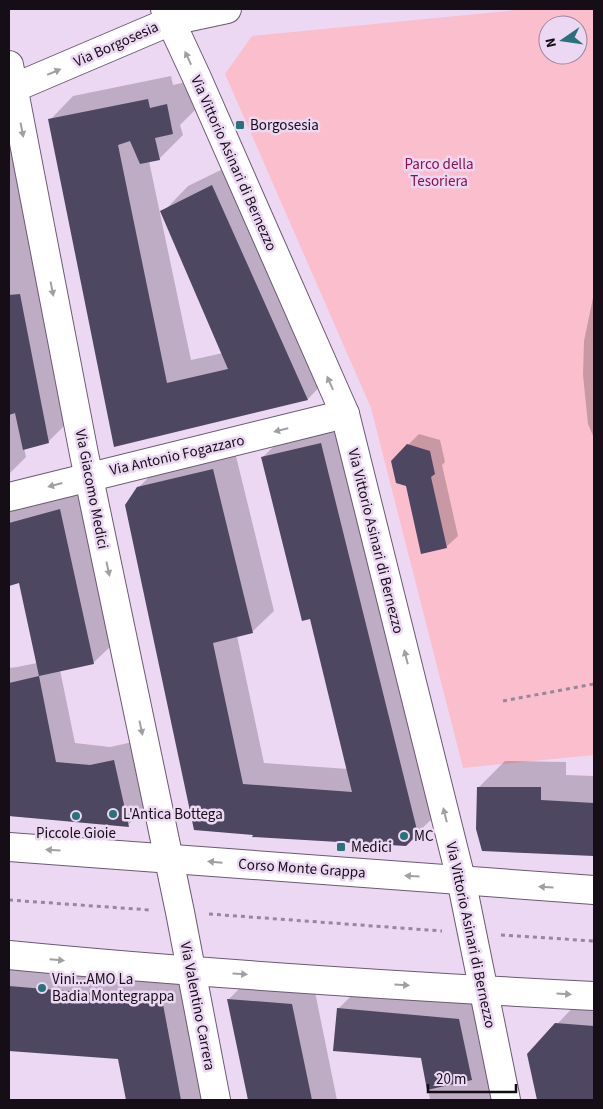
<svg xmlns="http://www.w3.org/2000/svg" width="603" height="1109" viewBox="0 0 603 1109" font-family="'Source Sans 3',sans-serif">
  <rect width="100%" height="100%" fill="#edd8f4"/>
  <!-- green -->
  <path fill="#fabecd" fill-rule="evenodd" d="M527 9H594V755L463 768 371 408 225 74 252 36ZM548 25H578V55H548Z"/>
  <!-- shadow -->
  <g fill="#0003">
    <path d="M171 76 173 85 190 81 195 110 180 125 183 135 159 159 149 161 191 360 223 353 165 210 188 186 235 163 331 375 308 399 115 445 50 120 73 96Z"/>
    <path d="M9 125 67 423 48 442 24 448 26 457 9 474Z"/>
    <path d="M594 293V438L588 424 583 375 584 341Z"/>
    <path d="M342 422 439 812 405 845 254 835 138 488 160 466 234 448 274 611 252 632 237 636 264 763 348 769 311 617 263 457 284 436Z"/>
    <path d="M419 434 440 440 445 462 442 465 458 536 446 547 392 461Z"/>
    <path d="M78 493 111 646 93 663 60 670 75 743 110 747 133 742 147 806 128 825 9 816V668L17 667 37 663 20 582 9 585V510Z"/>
    <path d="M505 761 566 762V775L594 776V855L483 849 479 787Z"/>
    <path d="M9 969 179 982 202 1100H127L119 1058 9 1050Z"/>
    <path d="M251 977 313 982 337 1100H249L229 999Z"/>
    <path d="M355 992 476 1002 495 1100H430L422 1057 338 1009Z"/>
    <path d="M578 1002 594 1003V1100H538L529 1054Z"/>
  </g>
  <!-- building -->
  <g fill="#4d4761">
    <path d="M148 99 150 108 167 104 173 134 155 138 160 160 140 164 130 141 118 145 167 383 228 369 160 211 212 185 308 400 114 447 48 119Z"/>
    <path d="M20 294 49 443 23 450 15 413 9 415V295Z"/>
    <path d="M321 443 418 834 406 846 252 837 253 835 194 830 125 505 137 487 213 469 253 633 213 643 243 784 352 792 310 619 302 621 261 457Z"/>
    <path d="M407 444 430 451 435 474 431 477 447 548 421 554 406 486 396 483 391 461Z"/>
    <path d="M60 509 94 664 39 676 19 583 9 586V523Z"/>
    <path d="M39 676 56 762 90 765 114 760 129 827 9 816V683Z"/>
    <path d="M477 787H541V800L594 803V856L482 851 476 829Z"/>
    <path d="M9 986 162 999 181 1100H126L118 1059 9 1051Z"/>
    <path d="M227 999 292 1004 312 1100H248Z"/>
    <path d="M337 1008 459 1019 472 1080 427 1090 421 1058 333 1051Z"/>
    <path d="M555 1023 594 1026V1100H537L527 1054Z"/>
  </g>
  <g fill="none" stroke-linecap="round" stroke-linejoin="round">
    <defs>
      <g id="minor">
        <path d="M165 9 197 78 345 414 461 879 506 1100"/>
        <path d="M9 65 84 454 180 912 216 1100"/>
        <path d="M9 90 171 21 227 9"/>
        <path d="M9 497 345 414"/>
        <path d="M9 847 594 890"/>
        <path d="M9 955C203 974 399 986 594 996"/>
      </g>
    </defs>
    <!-- minor casing -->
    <use href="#minor" stroke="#6b5971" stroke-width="30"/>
    <!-- path -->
    <g stroke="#96879b" stroke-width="3" stroke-dasharray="4 4" stroke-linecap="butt">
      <path d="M503 701 594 684"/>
      <path d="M9 900 150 910"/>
      <path d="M209 914 442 931"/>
      <path d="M501 935 594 941"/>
    </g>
    <!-- minor -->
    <use href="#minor" stroke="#fff" stroke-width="28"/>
  </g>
  <!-- one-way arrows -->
  <defs><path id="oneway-solid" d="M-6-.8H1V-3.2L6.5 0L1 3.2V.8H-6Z" transform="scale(1.25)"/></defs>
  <g fill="#a19fa2">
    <use href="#oneway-solid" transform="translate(188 58) rotate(-115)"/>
    <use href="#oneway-solid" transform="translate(54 72) rotate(-23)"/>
    <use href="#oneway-solid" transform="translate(22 130) rotate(79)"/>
    <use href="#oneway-solid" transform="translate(52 289) rotate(79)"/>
    <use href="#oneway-solid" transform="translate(330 383) rotate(-114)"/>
    <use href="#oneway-solid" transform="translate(281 430) rotate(166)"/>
    <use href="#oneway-solid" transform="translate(55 485) rotate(165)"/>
    <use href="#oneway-solid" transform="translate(108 569) rotate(78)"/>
    <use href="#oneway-solid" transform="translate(406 657) rotate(-104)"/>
    <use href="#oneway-solid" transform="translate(141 728) rotate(78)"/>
    <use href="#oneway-solid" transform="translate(445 815) rotate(-104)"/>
    <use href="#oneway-solid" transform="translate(53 850) rotate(-176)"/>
    <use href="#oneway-solid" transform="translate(215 862) rotate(-175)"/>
    <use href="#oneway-solid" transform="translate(412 876) rotate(-176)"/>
    <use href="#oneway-solid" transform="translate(546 887) rotate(-176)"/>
    <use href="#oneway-solid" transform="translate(57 960) rotate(5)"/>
    <use href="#oneway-solid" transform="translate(240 974) rotate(4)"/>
    <use href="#oneway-solid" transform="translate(402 985) rotate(4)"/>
    <use href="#oneway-solid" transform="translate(564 994) rotate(3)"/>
  </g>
  <!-- markers -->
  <g fill="#29727b" stroke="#edd8f4" stroke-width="2">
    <rect x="235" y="120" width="10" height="10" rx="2.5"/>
    <circle cx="113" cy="814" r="5"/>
    <circle cx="76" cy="816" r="5"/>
    <circle cx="404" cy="836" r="5"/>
    <rect x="336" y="842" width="10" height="10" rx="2.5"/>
    <circle cx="42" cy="988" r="5"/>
  </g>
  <g text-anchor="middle" stroke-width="5" stroke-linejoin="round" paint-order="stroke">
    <!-- street labels -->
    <g font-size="15" fill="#150e17" stroke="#edd8f4">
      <text transform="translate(116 44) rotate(-24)" y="5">Via Borgosesia</text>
      <text transform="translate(234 163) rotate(66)" y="5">Via Vittorio Asinari di Bernezzo</text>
      <text transform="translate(177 455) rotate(-13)" y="5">Via Antonio Fogazzaro</text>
      <text transform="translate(92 489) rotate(79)" y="5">Via Giacomo Medici</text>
      <text transform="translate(376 541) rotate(76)" y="5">Via Vittorio Asinari di Bernezzo</text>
      <text transform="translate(302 868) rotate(4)" y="5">Corso Monte Grappa</text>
      <text transform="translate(471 935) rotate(78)" y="5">Via Vittorio Asinari di Bernezzo</text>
      <text transform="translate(198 1006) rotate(79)" y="5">Via Valentino Carrera</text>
    </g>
    <!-- poi labels -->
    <g font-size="15" fill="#150e17" stroke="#edd8f4" text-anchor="start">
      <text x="250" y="130">Borgosesia</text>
      <text x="123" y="819">L'Antica Bottega</text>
      <text x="76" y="838" text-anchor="middle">Piccole Gioie</text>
      <text x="414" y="841">MC</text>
      <text x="351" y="852">Medici</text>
      <text x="52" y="984">Vini...AMO La<tspan x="52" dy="17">Badia Montegrappa</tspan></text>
    </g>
    <!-- park labels -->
    <g font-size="15" fill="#8c1246" stroke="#edd8f4">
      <text x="439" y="169">Parco della<tspan x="439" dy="17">Tesoriera</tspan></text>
    </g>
  </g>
  <!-- border -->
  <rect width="603" height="1109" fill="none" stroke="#150e17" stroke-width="20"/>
  <!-- north arrow -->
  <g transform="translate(563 40) rotate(257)"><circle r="24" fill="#edd8f4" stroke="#97879c"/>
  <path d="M0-4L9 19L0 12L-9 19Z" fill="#29727b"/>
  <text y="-8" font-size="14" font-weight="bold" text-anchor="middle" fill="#150e17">N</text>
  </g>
  <!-- scale -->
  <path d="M428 1084v8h88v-8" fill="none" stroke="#150e17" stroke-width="2.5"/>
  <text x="436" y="1084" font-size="15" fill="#150e17" stroke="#edd8f4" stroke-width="4" paint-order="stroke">20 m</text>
</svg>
